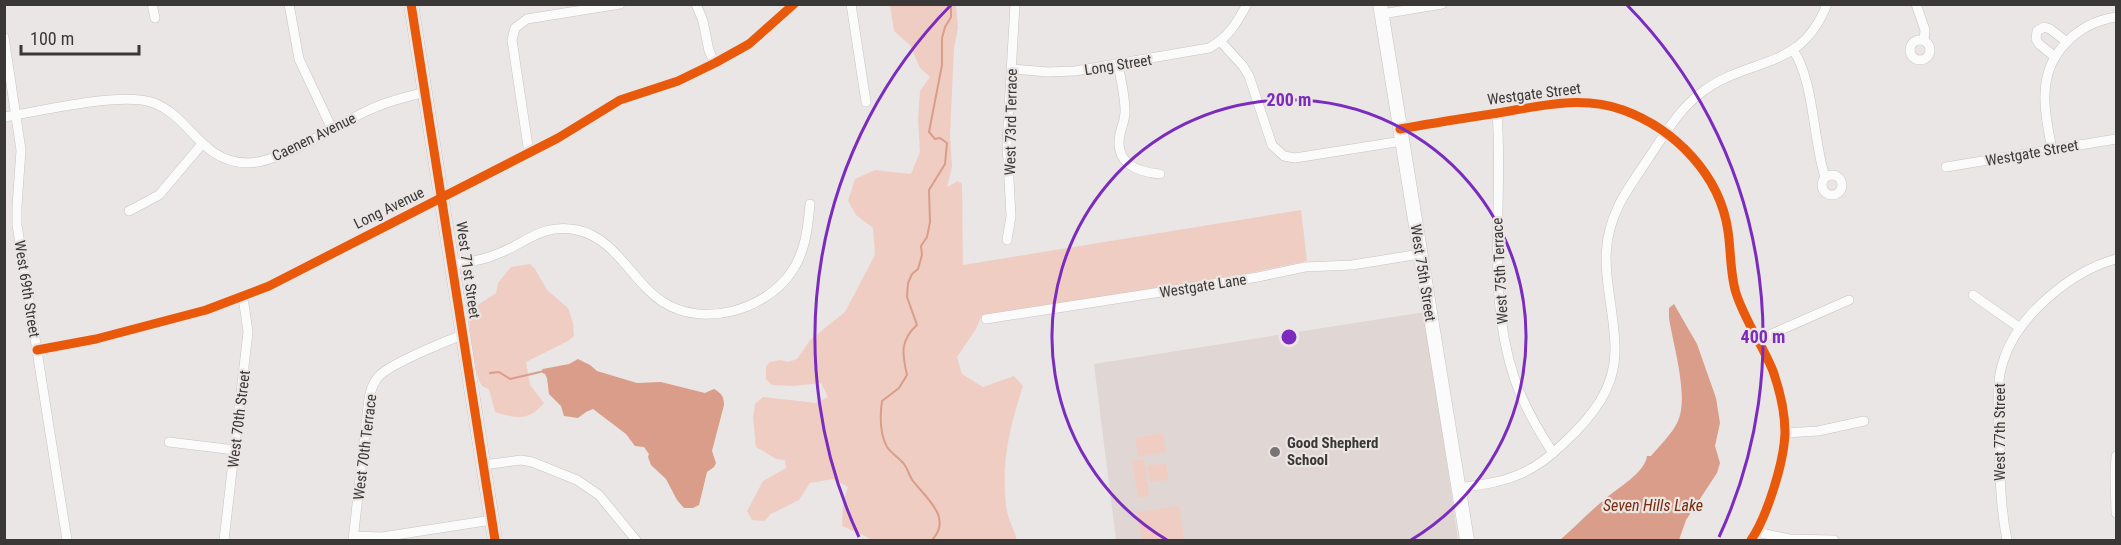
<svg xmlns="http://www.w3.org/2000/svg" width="2121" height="545" viewBox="0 0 2121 545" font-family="'Roboto Condensed',sans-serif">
  <rect width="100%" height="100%" fill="#e9e6e5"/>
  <!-- built -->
  <path fill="#e0d6d3" d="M1425 312 1458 540H1116L1094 364Z"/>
  <!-- green -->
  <g fill="#f0cdc2">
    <path d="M890 5H956L958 28 954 48 950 135 952 167 947 187 958 181 962 184 963 265 1301 210 1307 261 1240 275 982 315 976 329 957 357 962 374 983 387 1014 376 1023 386C1010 425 1001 463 1006 505 1007 517 1014 529 1017 540H871L865 536 842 526 843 502 848 487 833 479 810 483 799 500 771 514 764 521 752 520 747 511 763 481 786 468 785 460 776 459 756 447 753 418 755 404 763 397 816 403 828 397 821 383 794 386 772 385 766 379V366L770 362 780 360 788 362 797 359 810 340 845 312 875 255 873 228 856 215 848 201 855 179 875 170 911 174 920 152 918 120 920 91 930 77 920 68 910 45 894 31Z"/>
    <path d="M530 264 535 269 547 290 568 308 573 323 574 336 568 341 526 362 530 385 544 403C529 421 517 419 495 412L489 389C484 388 481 386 479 380 475 370 467 324 470 314 474 305 488 299 496 293L498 283 511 267Z"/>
    <path d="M1163 433 1166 452 1138 457 1135 438Z"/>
    <path d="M1144 459 1149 496 1138 498 1132 461Z"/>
    <path d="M1166 463 1168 480 1150 482 1147 466Z"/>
    <path d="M1179 506 1184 540H1142L1137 512Z"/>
  </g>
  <!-- water -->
  <g fill="#d99d89">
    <path d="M1674 304 1697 344 1716 398 1720 423 1715 446 1720 463 1717 473 1686 520 1679 540H1560C1575 527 1589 512 1605 499 1616 489 1645 473 1647 456H1651C1660 445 1671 435 1677 423 1690 398 1673 345 1669 318V308Z"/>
    <path d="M578 359 590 365 597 371 637 383 661 382 705 393 714 389C721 393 724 396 724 405L712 451 716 463 714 467 707 472 699 505 693 508H684L677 500 666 479 651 465 648 457 649 454 644 447 635 446 626 434 593 409 586 412 578 418 564 416 561 406 549 394 547 378 545 374 540 372 543 369 569 364Z"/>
  </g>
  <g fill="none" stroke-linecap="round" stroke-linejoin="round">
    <!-- stream -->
    <g stroke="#d99d89" stroke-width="2">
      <path d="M490 373 499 372 510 379 540 372"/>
      <path d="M932 540C953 518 926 498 913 481 909 476 908 469 904 464 899 458 892 454 887 447 880 434 880 415 882 401L899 388 907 375C902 354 900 340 917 325L907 297 908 283 912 274 918 269 922 255 921 246 927 237 930 222 929 190 945 164 947 143 940 138 935 139 929 132 942 65V38L945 27 951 17V4"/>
    </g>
    <defs>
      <g id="street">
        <path d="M152 4 155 18"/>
        <path d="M289 4 299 59 332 129"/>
        <path d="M696 4 703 21 709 51 715 63"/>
        <path d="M851 4 866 102"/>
        <path d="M1916 4 1925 30 1924 41"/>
        <path d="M1382 14 1442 4"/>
        <path d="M4 37 21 150 17 206V225L67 540"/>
        <circle cx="1920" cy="50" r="10"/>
        <path d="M1221 42 1243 66 1249 76 1272 145 1284 156 1295 158 1402 141"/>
        <path d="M1793 50C1814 80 1813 140 1825 177"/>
        <path d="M2055 57 2039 44 2036 39 2037 31 2044 27 2050 29 2067 42"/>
        <path d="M1118 65C1121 80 1125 96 1125 111 1125 120 1122 126 1120 134 1114 163 1137 172 1160 174"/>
        <path d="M1012 69 1048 72 1075 71 1209 48C1228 38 1237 23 1247 4"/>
        <path d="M1497 113C1504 202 1485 293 1515 380 1524 406 1538 430 1553 453"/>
        <path d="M4 117C42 111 121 91 154 103 192 118 200 162 248 163 281 163 337 124 369 110 387 101 406 97 426 92"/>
        <path d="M1400 129C1433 123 1466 118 1498 113 1540 106 1582 95 1623 110 1675 129 1720 175 1728 231 1731 251 1730 274 1736 293 1745 321 1762 344 1773 371 1780 391 1785 412 1785 433 1784 462 1767 517 1751 540"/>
        <path d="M2052 150C2049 132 2044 113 2045 95 2045 54 2077 23 2116 17"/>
        <path d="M529 153 512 40 515 28 527 19 620 4"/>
        <path d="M1946 167 2116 139"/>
        <circle cx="1832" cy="185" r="10"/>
        <path d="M129 211 159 195 202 144"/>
        <path d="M1007 240 1011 216 1007 143 1015 4"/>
        <path d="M452 265C465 262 479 261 492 256 523 246 541 222 577 230 616 238 632 282 663 302 703 328 764 310 790 274 805 254 808 228 810 204"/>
        <path d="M1973 295 2020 328"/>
        <path d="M986 319 1258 277 1305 267 1352 265 1420 254"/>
        <path d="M1758 340 1849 300"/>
        <path d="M37 350 96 339 206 310 269 286 558 138 620 100 678 81 715 63 749 44 794 4"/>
        <path d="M1785 433 1818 431 1864 421"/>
        <path d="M169 442 235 450"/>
        <path d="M2116 456 2115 474 2116 513"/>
        <path d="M483 465 521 460 532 462 577 480 599 495 636 540"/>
        <path d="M1458 488C1479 485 1500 483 1520 474 1537 467 1550 456 1564 443 1592 417 1616 388 1615 347 1614 295 1593 257 1619 205 1627 189 1638 174 1648 159 1664 135 1679 109 1702 92 1750 56 1801 72 1827 4"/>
        <path d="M1757 532 1789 539 1834 540"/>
        <path d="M354 536 382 537 492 520"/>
        <path d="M224 540 248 332 243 297"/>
        <path d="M353 540 369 398C371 390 373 382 379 376 393 362 442 343 462 335"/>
        <path d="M2007 540C2000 506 2000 471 1999 436 1999 410 1995 383 2004 359 2019 314 2072 271 2116 259"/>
      </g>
      <g id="secondary">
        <path d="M411 4 495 540"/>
        <path d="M1380 4 1467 540"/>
      </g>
    </defs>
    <!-- street casing -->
    <use href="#street" stroke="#c6c4c3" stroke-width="10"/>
    <!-- secondary casing -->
    <use href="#secondary" stroke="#c6c4c3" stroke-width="15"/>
    <!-- street -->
    <use href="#street" stroke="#fcfbfb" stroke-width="9"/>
    <!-- secondary -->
    <use href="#secondary" stroke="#fcfbfb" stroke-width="14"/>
    <defs>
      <g id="cycleway">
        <path d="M411 4 495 540"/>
        <path d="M1400 129C1433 123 1466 118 1498 113 1540 106 1582 95 1623 110 1675 129 1720 175 1728 231 1731 251 1730 274 1736 293 1745 321 1762 344 1773 371 1780 391 1785 412 1785 433 1784 462 1767 517 1751 540"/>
        <path d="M37 350 96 339 206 310 269 286 558 138 620 100 678 81 715 63 749 44 794 4"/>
      </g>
    </defs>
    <!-- cycleway casing -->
    <use href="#cycleway" stroke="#ebe5e3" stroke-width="13"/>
    <!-- cycleway -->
    <use href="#cycleway" stroke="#e8590c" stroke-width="9"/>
  </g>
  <!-- distance rings -->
  <g fill="none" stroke="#7b2cbf" stroke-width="3">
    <path d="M1167 540A237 237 0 1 1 1411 540"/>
    <path d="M859 537A474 474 0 0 1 951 5M1627 5A474 474 0 0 1 1719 537"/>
  </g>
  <!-- markers -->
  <circle fill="#777574" stroke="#ebe5e3" stroke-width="2" cx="1275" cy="452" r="6"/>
  <g text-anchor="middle" stroke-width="4.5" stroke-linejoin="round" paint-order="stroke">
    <!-- street labels -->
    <g font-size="15" fill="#3a3837" stroke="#ebe5e3">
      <text transform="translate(1118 65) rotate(-9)" y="5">Long Street</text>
      <text transform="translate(1534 94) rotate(-7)" y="5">Westgate Street</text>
      <text transform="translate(1011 122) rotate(-89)" y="5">West 73rd Terrace</text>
      <text transform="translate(314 137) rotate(-26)" y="5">Caenen Avenue</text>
      <text transform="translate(2032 153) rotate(-10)" y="5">Westgate Street</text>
      <text transform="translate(389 208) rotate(-26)" y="5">Long Avenue</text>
      <text transform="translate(468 270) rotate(82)" y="5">West 71st Street</text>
      <text transform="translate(1500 271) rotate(-93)" y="5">West 75th Terrace</text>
      <text transform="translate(1423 273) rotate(81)" y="5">West 75th Street</text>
      <text transform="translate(1203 286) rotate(-9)" y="5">Westgate Lane</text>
      <text transform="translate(27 289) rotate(81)" y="5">West 69th Street</text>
      <text transform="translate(239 419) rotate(-83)" y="5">West 70th Street</text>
      <text transform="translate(2000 432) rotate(-90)" y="5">West 77th Street</text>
      <text transform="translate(365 447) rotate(-83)" y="5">West 70th Terrace</text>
    </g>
    <!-- poi labels -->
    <g font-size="15" font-weight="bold" fill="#3a3837" stroke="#ebe5e3" text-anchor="start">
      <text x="1287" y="448">Good Shepherd<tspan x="1287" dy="17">School</tspan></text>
    </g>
    <!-- water labels -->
    <g font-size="16" font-style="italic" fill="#772a0e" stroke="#ebe5e3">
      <text x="1653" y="511">Seven Hills Lake</text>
    </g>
  </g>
  <circle cx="1289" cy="337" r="9" fill="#7b2cbf" stroke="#ebe5e3" stroke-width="3"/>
  <g font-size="18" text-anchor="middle" font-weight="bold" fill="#7b2cbf" stroke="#ebe5e3" stroke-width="4.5" stroke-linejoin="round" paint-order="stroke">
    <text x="1289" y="106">200 m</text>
    <text x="1763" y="343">400 m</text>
  </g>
  <!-- border -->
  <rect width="2121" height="545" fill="none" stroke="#3a3837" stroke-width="12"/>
  <!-- scale -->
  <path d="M21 45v9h118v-9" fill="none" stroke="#3a3837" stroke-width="3"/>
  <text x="30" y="45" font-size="18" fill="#3a3837" stroke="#ebe5e3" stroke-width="4.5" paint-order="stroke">100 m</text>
</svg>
